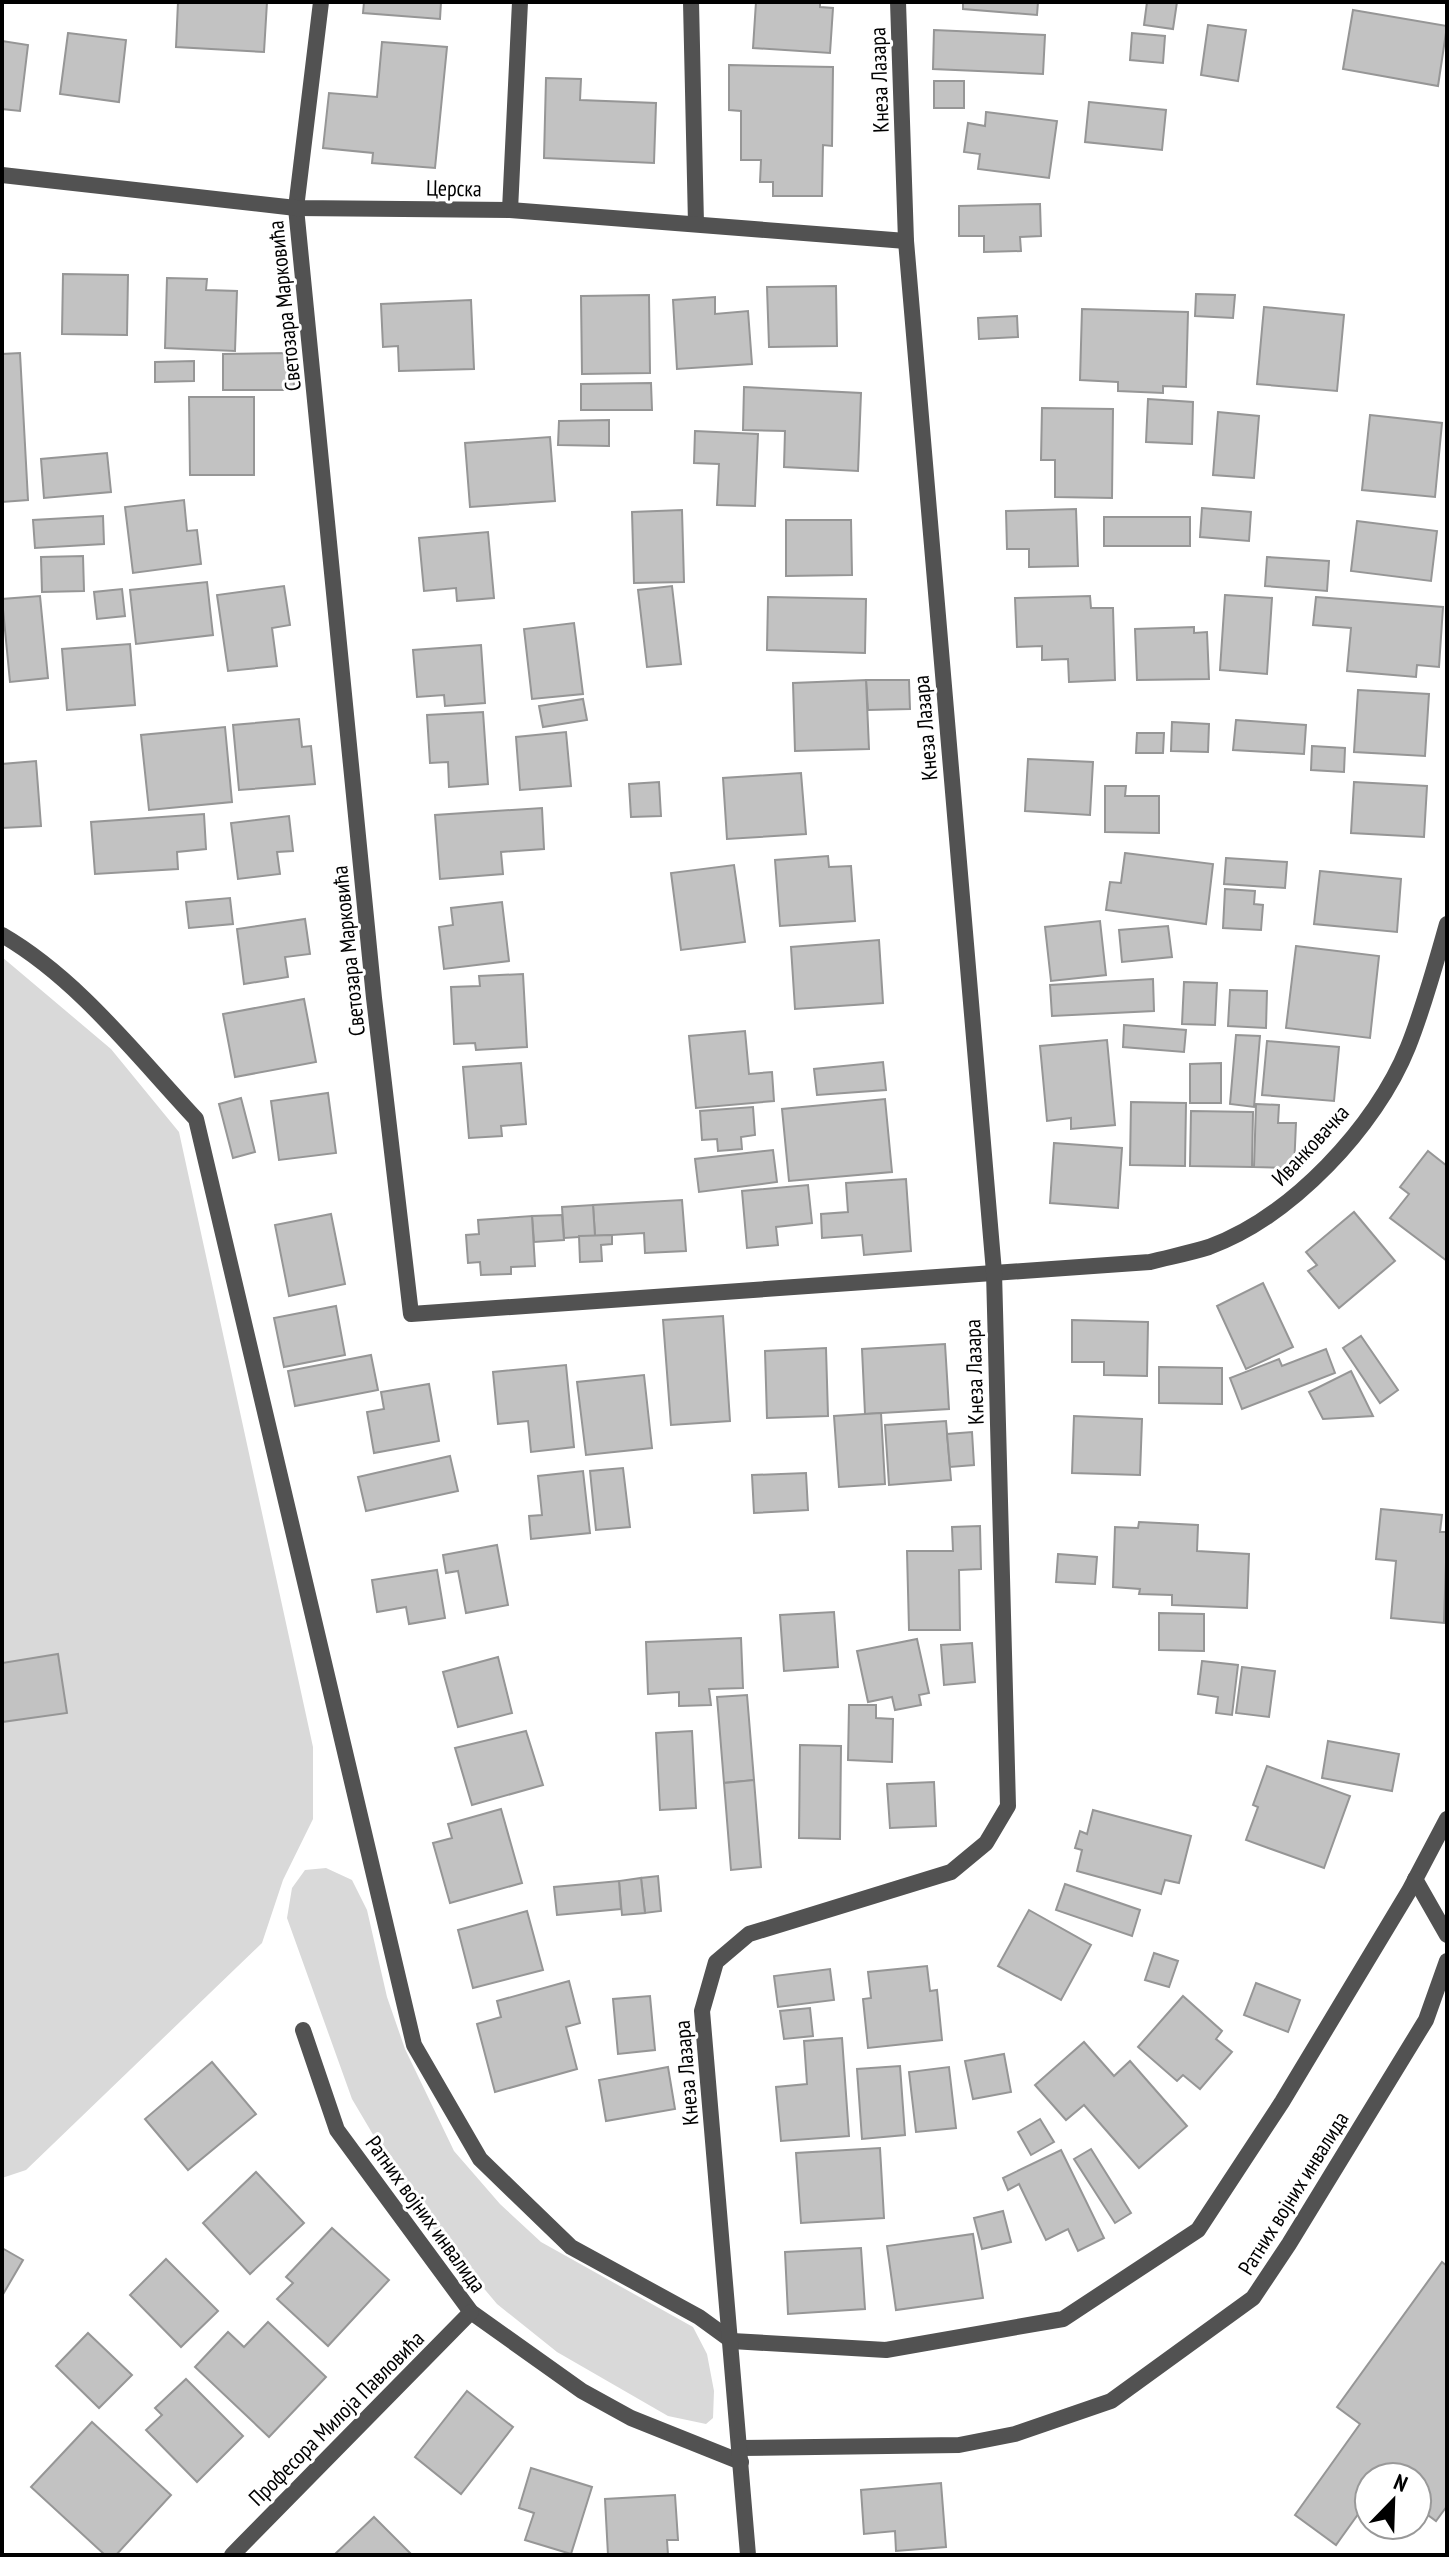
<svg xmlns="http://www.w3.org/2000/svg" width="1449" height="2557" viewBox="0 0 1449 2557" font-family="'PT Sans Narrow',sans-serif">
  <rect width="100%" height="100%" fill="#fff"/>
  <!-- green -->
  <g fill="#d9d9d9">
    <path d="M2 957 111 1049 179 1132 313 1747V1819L283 1880 262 1943 26 2170 2 2178Z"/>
    <path d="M326 1868 352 1880 367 1910 387 1997 405 2049 454 2151 500 2204 541 2242 693 2327 707 2354 714 2391 713 2418 706 2424 668 2416 557 2352 497 2304 417 2209 352 2099 287 1918 292 1888 305 1870Z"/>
  </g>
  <!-- building -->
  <g fill="#c2c2c2" stroke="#969696" stroke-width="2">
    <path d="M178 2H267L264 52 176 47Z"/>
    <path d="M364 2H441L440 19 363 13Z"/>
    <path d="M756 2H820V7L833 8 830 53 753 48Z"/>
    <path d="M963 2H1038L1037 15 963 9Z"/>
    <path d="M1147 2H1177L1173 29 1144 25Z"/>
    <path d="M1353 10 1447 26 1438 86 1343 69Z"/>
    <path d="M1208 25 1246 30 1238 81 1201 75Z"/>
    <path d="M934 30 1045 35 1043 74 933 69Z"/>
    <path d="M68 33 126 40 119 102 60 94Z"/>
    <path d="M1132 33 1165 36 1163 63 1130 60Z"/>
    <path d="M2 41 28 45 20 111 2 109Z"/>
    <path d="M382 42 447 47 435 168 372 163 373 153 323 148 329 93 377 97Z"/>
    <path d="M729 65 833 67 832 146 823 145 822 196H773V182H760L761 160H741V111L729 110Z"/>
    <path d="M546 78 581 79 580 100 656 103 654 163 544 158Z"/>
    <rect x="934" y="81" width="30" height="27"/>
    <path d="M1089 102 1166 110 1162 150 1085 142Z"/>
    <path d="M986 112 1057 121 1049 178 978 169 980 154 964 152 968 123 985 126Z"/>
    <path d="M1040 204 1041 236 1020 237 1021 251 984 252V236H959V206Z"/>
    <path d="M63 274 128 275 127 335 62 334Z"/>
    <path d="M167 278 207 279 206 290 237 291 235 351 165 348Z"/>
    <path d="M836 286 837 346 769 347 767 287Z"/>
    <path d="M1196 294 1235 295 1233 318 1195 316Z"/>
    <path d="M649 295 650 373 582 374 581 296Z"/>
    <path d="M715 297V314L748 311 752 364 677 369 673 300Z"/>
    <path d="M471 300 474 369 399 371 398 346 383 347 381 304Z"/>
    <path d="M1264 307 1344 315 1337 391 1257 384Z"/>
    <path d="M1082 309 1188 312 1186 387 1163 386V393L1118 391V382L1080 380Z"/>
    <path d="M1017 316 1018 337 979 339 978 318Z"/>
    <path d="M20 353 28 500 2 502V354Z"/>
    <path d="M293 353 294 390H223V354Z"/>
    <path d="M194 361V381L155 382V362Z"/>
    <path d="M651 383 652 410H581V384Z"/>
    <path d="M744 387 861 393 858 471 784 467 785 431 743 430Z"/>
    <path d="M189 397H254V475H190Z"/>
    <path d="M1148 399 1193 402 1192 444 1146 442Z"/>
    <path d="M1042 408 1113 409 1112 498 1055 497V460H1041Z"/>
    <path d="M1218 412 1259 416 1254 478 1213 475Z"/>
    <path d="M1370 415 1442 423 1435 497 1362 490Z"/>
    <path d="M609 420V446L558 445 559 421Z"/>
    <path d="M695 431 758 434 755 506 717 505 719 464 694 463Z"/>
    <path d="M550 437 555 501 470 507 465 443Z"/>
    <path d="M107 453 111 492 44 498 41 459Z"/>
    <path d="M184 500 187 531 197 530 201 564 133 573 125 507Z"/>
    <path d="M1202 508 1251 512 1249 541 1200 537Z"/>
    <path d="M1076 509 1078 566 1029 567V549H1007L1006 511Z"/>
    <path d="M682 510 684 582 634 583 632 512Z"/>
    <path d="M103 516 104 544 35 548 33 520Z"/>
    <rect x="1104" y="517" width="86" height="29"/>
    <path d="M786 520H851L852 575 786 576Z"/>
    <path d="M1357 521 1437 531 1431 581 1351 571Z"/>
    <path d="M488 532 494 598 457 601 456 588 424 591 419 538Z"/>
    <path d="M83 556 84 591 42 592 41 557Z"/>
    <path d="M1267 557 1329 561 1327 591 1265 586Z"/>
    <path d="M207 582 213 635 136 644 130 590Z"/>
    <path d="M284 586 290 625 272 628 277 666 228 671 217 595Z"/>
    <path d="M672 586 681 664 647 667 638 590Z"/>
    <path d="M122 589 125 616 97 619 94 592Z"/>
    <path d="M1225 595 1272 598 1267 674 1220 670Z"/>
    <path d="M40 596 48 678 10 682 2 599Z"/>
    <path d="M1090 596 1091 608H1113L1115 680 1069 682 1068 659 1042 660V646L1017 647 1015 598Z"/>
    <path d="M768 597 866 599 865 653 767 650Z"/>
    <path d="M1316 597 1443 607 1439 667 1417 665 1416 677 1347 671 1351 628 1313 625Z"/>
    <path d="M574 623 583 694 532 699 524 629Z"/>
    <path d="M1194 627V633L1207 632 1209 679 1137 680 1135 629Z"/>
    <path d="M130 644 135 705 67 710 62 649Z"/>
    <path d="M481 645 485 703 445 706 444 695 417 697 413 650Z"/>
    <path d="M866 680H909L910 709 868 710Z"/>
    <path d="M866 680 869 749 795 751 793 683Z"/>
    <path d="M1358 690 1429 694 1425 756 1354 752Z"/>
    <path d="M583 699 587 720 543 727 539 706Z"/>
    <path d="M483 712 488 784 449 787 448 762 430 763 427 715Z"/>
    <path d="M299 719 302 747 311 746 315 784 239 790 233 725Z"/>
    <path d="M1236 720 1306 725 1304 754 1233 750Z"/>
    <path d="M1172 722 1209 724 1208 752 1171 751Z"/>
    <path d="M225 727 232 802 149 810 141 735Z"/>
    <path d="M566 732 571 786 520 790 516 737Z"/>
    <path d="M1137 733H1164L1163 753H1136Z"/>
    <path d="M1312 746 1345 748 1344 772 1311 770Z"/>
    <path d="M1028 759 1093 762 1090 815 1025 811Z"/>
    <path d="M36 761 41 826 2 828V764Z"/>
    <path d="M801 773 806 834 727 839 723 778Z"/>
    <path d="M659 782 661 816 631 817 629 784Z"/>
    <path d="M1354 782 1427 786 1424 837 1351 833Z"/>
    <path d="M1105 786H1126L1125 796H1159V833L1105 832Z"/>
    <path d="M542 808 544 849 501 852 503 874 440 879 435 815Z"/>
    <path d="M204 814 206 849 177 852 178 869 95 874 91 822Z"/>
    <path d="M289 816 293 851 277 852 280 874 238 879 231 823Z"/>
    <path d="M1125 853 1213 864 1206 924 1106 910 1110 882 1121 883Z"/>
    <path d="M828 856 829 867 851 866 855 921 780 926 775 860Z"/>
    <path d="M1226 858 1287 862 1285 888 1224 884Z"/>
    <path d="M734 865 745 942 681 950 671 873Z"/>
    <path d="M1320 871 1401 879 1397 932 1314 924Z"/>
    <path d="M1225 889 1255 891 1254 904 1263 905 1261 930 1223 928Z"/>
    <path d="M230 898 233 924 189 928 186 902Z"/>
    <path d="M502 902 509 961 444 969 439 927 453 925 451 908Z"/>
    <path d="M305 919 310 954 285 957 288 977 244 984 237 929Z"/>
    <path d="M1100 921 1106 975 1051 981 1045 927Z"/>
    <path d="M1168 926 1172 957 1122 962 1119 930Z"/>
    <path d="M879 940 883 1003 795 1009 791 947Z"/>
    <path d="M1296 946 1379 956 1370 1038 1286 1028Z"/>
    <path d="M523 974 527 1047 476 1050 475 1043 454 1044 451 987 480 986 479 976Z"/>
    <path d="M1153 979 1154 1011 1052 1016 1050 985Z"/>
    <path d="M1184 982 1217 983 1215 1025 1182 1024Z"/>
    <path d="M1230 990 1267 991 1266 1028 1228 1026Z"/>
    <path d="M304 999 316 1062 235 1077 223 1014Z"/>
    <path d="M1124 1025 1186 1030 1184 1052 1123 1047Z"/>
    <path d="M745 1031 749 1074 772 1072 774 1101 696 1108 689 1036Z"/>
    <path d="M1236 1035 1260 1036 1254 1107 1230 1104Z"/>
    <path d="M1107 1040 1115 1125 1071 1129V1118L1047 1121 1040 1046Z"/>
    <path d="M1267 1041 1339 1047 1334 1101 1262 1095Z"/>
    <path d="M883 1062 886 1090 817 1095 814 1069Z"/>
    <path d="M521 1063 526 1124 501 1126 502 1136 469 1138 463 1067Z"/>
    <path d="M1221 1063V1103H1190V1064Z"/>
    <path d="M328 1093 336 1153 279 1160 271 1101Z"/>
    <path d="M241 1098 255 1152 233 1158 219 1104Z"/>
    <path d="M885 1099 892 1172 789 1181 782 1109Z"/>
    <path d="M1131 1102 1186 1103 1185 1166 1130 1165Z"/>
    <path d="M1256 1104 1279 1105 1278 1123H1296L1294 1168 1254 1167Z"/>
    <path d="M753 1107 755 1135 741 1137 742 1149 718 1151 717 1139 702 1140 700 1111Z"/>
    <path d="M1191 1111 1253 1112 1252 1167 1190 1166Z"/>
    <path d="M1054 1143 1122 1148 1118 1208 1050 1203Z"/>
    <path d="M773 1150 777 1182 699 1192 695 1159Z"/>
    <path d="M1428 1151 1447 1166V1261L1390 1218 1409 1194 1400 1187Z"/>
    <path d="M906 1179 911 1251 864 1255 862 1235 822 1238 821 1214 848 1212 846 1183Z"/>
    <path d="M808 1185 812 1223 776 1227 778 1245 747 1248 742 1191Z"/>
    <path d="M682 1200 686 1251 645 1253 644 1233 595 1236 593 1205Z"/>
    <path d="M593 1205 595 1236 564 1238 562 1207Z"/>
    <path d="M1354 1212 1395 1261 1339 1308 1308 1271 1317 1265 1306 1252Z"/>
    <path d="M331 1214 345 1284 289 1296 275 1225Z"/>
    <path d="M562 1215 564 1240 534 1242 532 1216Z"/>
    <path d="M532 1216 535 1266 511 1267V1274L481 1275 480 1262 468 1263 466 1235 479 1234 478 1220Z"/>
    <path d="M612 1235V1244L601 1245 602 1261 580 1262 579 1236Z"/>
    <path d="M1263 1283 1293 1347 1246 1369 1217 1306Z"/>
    <path d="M336 1306 345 1355 284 1367 274 1318Z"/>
    <path d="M723 1316 730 1421 671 1425 663 1320Z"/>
    <path d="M1072 1320 1148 1322 1147 1376 1104 1375V1362H1072Z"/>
    <path d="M1361 1336 1398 1390 1380 1403 1343 1348Z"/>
    <path d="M945 1344 949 1409 865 1414 862 1349Z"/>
    <path d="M826 1348 828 1416 767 1418 765 1351Z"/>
    <path d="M1326 1349 1335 1373 1242 1409 1230 1378 1279 1359 1282 1366Z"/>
    <path d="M371 1355 378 1390 295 1406 288 1371Z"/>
    <path d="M566 1365 574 1447 531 1452 528 1421 498 1424 493 1372Z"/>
    <path d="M1159 1367 1222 1368V1404L1159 1403Z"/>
    <path d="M1351 1371 1373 1416 1323 1419 1309 1392Z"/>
    <path d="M644 1375 652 1448 586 1455 577 1382Z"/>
    <path d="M429 1384 439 1441 374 1453 367 1412 384 1409 381 1392Z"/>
    <path d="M881 1413 885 1484 839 1487 834 1416Z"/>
    <path d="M1074 1416 1142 1419 1140 1475 1072 1473Z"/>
    <path d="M946 1421 951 1480 889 1485 885 1425Z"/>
    <path d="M972 1432 974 1465 950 1467 947 1434Z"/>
    <path d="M450 1456 458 1491 366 1511 358 1477Z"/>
    <path d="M623 1468 630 1527 596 1530 590 1471Z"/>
    <path d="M583 1471 590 1533 531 1539 529 1516 542 1515 538 1476Z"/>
    <path d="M806 1473 808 1510 754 1513 752 1475Z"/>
    <path d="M1381 1509 1442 1515 1440 1532H1447L1444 1623 1391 1618 1396 1561 1376 1559Z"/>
    <path d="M1139 1522 1198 1525 1197 1551 1249 1554 1247 1608 1172 1605V1595L1139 1594 1140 1589 1113 1587 1115 1527 1138 1528Z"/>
    <path d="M980 1526 981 1569 959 1570 960 1630H909L907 1551H953L952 1527Z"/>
    <path d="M497 1545 508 1605 466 1613 458 1571 446 1573 443 1555Z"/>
    <path d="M1058 1554 1097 1557 1095 1584 1056 1582Z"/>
    <path d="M437 1570 445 1618 409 1624 406 1607 377 1612 372 1580Z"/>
    <path d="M834 1612 838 1667 784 1671 780 1615Z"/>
    <path d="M1159 1613 1204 1614V1651L1159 1650Z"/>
    <path d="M741 1638 743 1688 709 1689 711 1705 679 1706V1692L648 1694 646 1642Z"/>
    <path d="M917 1639 929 1693 919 1695 921 1705 895 1710 892 1697 868 1702 857 1651Z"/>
    <path d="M972 1643 975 1682 944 1685 941 1645Z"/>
    <path d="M58 1654 67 1713 2 1722V1663Z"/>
    <path d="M498 1657 512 1713 458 1727 443 1672Z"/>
    <path d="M1202 1661 1238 1665 1232 1715 1216 1713 1218 1697 1198 1694Z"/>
    <path d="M1242 1667 1275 1671 1269 1717 1236 1713Z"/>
    <path d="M747 1695 754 1780 724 1783 717 1697Z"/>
    <path d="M849 1705H876V1718L893 1719 892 1762 848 1760Z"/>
    <path d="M526 1731 543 1785 472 1805 455 1748Z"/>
    <path d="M692 1731 696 1808 660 1810 656 1733Z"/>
    <path d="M1328 1741 1399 1754 1392 1791 1322 1778Z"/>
    <path d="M800 1745 841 1746 840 1839 799 1838Z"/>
    <path d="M1267 1766 1350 1796 1324 1868 1246 1840 1258 1807 1253 1805Z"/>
    <path d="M754 1780 761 1867 731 1870 724 1783Z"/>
    <path d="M934 1782 936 1826 890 1828 887 1784Z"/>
    <path d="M501 1809 522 1883 450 1903 433 1843 452 1838 448 1824Z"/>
    <path d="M1093 1810 1191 1836 1179 1883 1165 1880 1161 1894 1077 1871 1082 1850 1075 1848 1080 1831 1087 1834Z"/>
    <path d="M658 1876 661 1911 645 1913 641 1878Z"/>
    <path d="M641 1878 645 1913 622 1915 619 1881Z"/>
    <path d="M619 1881 621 1909 557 1915 554 1887Z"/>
    <path d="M1065 1884 1140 1910 1132 1936 1056 1910Z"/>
    <path d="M1029 1910 1091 1945 1061 2000 998 1966Z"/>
    <path d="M527 1911 543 1970 473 1988 458 1930Z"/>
    <path d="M1154 1953 1178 1961 1169 1987 1145 1980Z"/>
    <path d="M927 1966 930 1991 937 1990 942 2040 868 2048 863 1999 871 1998 868 1972Z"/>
    <path d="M830 1969 834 2000 778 2007 774 1976Z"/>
    <path d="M569 1981 580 2023 566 2027 577 2069 495 2092 477 2024 501 2017 497 2001Z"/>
    <path d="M1256 1983 1300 2000 1288 2032 1244 2015Z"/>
    <path d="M650 1996 655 2050 618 2054 613 1999Z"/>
    <path d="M1183 1996 1222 2031 1216 2039 1232 2052 1200 2089 1183 2075 1177 2081 1138 2047Z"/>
    <path d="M810 2008 813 2036 784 2039 780 2011Z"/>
    <path d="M842 2038 849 2136 781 2141 776 2087 807 2084 804 2041Z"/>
    <path d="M1084 2042 1114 2076 1130 2061 1187 2126 1139 2168 1084 2105 1066 2120 1035 2085Z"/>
    <path d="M1004 2054 1011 2092 973 2099 965 2061Z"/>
    <path d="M212 2062 256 2114 188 2170 145 2119Z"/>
    <path d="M900 2066 905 2135 862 2139 857 2069Z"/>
    <path d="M668 2067 675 2109 606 2121 599 2080Z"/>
    <path d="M949 2067 956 2128 916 2132 909 2072Z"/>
    <path d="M1040 2119 1054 2142 1031 2155 1018 2132Z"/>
    <path d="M880 2148 884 2218 801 2223 796 2153Z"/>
    <path d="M1091 2149 1131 2213 1115 2223 1074 2159Z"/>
    <path d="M1061 2150 1104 2238 1078 2251 1068 2229 1046 2240 1019 2184 1008 2190 1003 2178Z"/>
    <path d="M256 2172 304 2223 250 2274 203 2223Z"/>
    <path d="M1003 2211 1011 2242 982 2249 974 2218Z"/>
    <path d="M332 2228 389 2280 328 2346 277 2299 293 2283 286 2277Z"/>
    <path d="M973 2234 983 2298 896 2310 887 2246Z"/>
    <path d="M2 2248 23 2260 2 2296Z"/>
    <path d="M861 2248 865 2309 788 2314 785 2252Z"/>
    <path d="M166 2259 218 2311 181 2347 130 2295Z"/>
    <path d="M1442 2262 1447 2266V2506L1436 2521 1417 2507V2477H1369V2499L1336 2545 1295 2515 1360 2424 1337 2407Z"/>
    <path d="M268 2322 326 2377 269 2437 195 2367 228 2332 244 2347Z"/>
    <path d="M88 2333 132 2375 99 2408 56 2366Z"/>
    <path d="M186 2379 243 2436 197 2482 146 2430 162 2415 155 2408Z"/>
    <path d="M467 2391 513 2427 461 2494 415 2457Z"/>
    <path d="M92 2422 171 2495 116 2555H105L31 2487Z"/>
    <path d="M531 2468 592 2487 571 2554 525 2540 534 2513 519 2508Z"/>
    <path d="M941 2483 946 2547 896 2551 895 2531 864 2534 861 2490Z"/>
    <path d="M675 2495 678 2540H667L668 2555H608L605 2499Z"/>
    <path d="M374 2517 412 2555H334Z"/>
  </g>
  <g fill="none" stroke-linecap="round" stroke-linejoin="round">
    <!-- minor -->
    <g stroke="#525252" stroke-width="16">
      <path d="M321 2 296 208 374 998 411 1314 1150 1262C1169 1257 1190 1253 1209 1247 1291 1217 1376 1127 1408 1047 1424 1007 1435 966 1447 924"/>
      <path d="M691 2 696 224"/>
      <path d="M2 175 296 208 510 210 906 241"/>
      <path d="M510 210 520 2"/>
      <path d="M2 935C78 979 136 1055 196 1119L414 2045 480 2159 571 2247 699 2317 732 2341 886 2350 1063 2319 1198 2230 1282 2102 1409 1891 1447 1819"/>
      <path d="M1415 1879 1447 1935"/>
      <path d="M303 2030 337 2130 471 2312 582 2391 631 2418 741 2462"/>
      <path d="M740 2448 959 2445 1015 2434 1111 2401 1253 2298 1289 2244 1426 2020 1447 1961"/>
      <path d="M232 2555 471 2312"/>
      <path d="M748 2555 702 2011 716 1962 749 1934 951 1872 986 1843 1008 1806 994 1272 906 241 898 2"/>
    </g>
  </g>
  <g text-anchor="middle" stroke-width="6" stroke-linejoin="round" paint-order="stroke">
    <!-- street labels -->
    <g font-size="22" fill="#000" stroke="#fff">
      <text transform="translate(879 80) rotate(-92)" y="8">Кнеза Лазара</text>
      <text transform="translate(454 188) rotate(1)" y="8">Церска</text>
      <text transform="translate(284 306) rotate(-96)" y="8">Светозара Марковића</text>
      <text transform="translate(925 728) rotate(-95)" y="8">Кнеза Лазара</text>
      <text transform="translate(348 951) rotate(-96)" y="8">Светозара Марковића</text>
      <text transform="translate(1310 1145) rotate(-47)" y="8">Иванковачка</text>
      <text transform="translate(974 1372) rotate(-92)" y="8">Кнеза Лазара</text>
      <text transform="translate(686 2073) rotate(-95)" y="8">Кнеза Лазара</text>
      <text transform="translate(1293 2193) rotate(-58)" y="8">Ратних војних инвалида</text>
      <text transform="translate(426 2214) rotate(54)" y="8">Ратних војних инвалида</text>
      <text transform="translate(336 2418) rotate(-45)" y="8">Професора Милоја Павловића</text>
    </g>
  </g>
  <!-- border -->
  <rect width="1449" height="2557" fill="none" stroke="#000000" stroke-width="8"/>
  <!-- north arrow -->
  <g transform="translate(1393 2501) rotate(23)"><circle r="38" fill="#ffffff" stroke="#999999" stroke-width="2"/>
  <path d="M0-6L14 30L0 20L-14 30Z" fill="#000000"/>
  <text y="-12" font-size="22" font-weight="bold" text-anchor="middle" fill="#000000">N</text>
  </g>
</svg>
